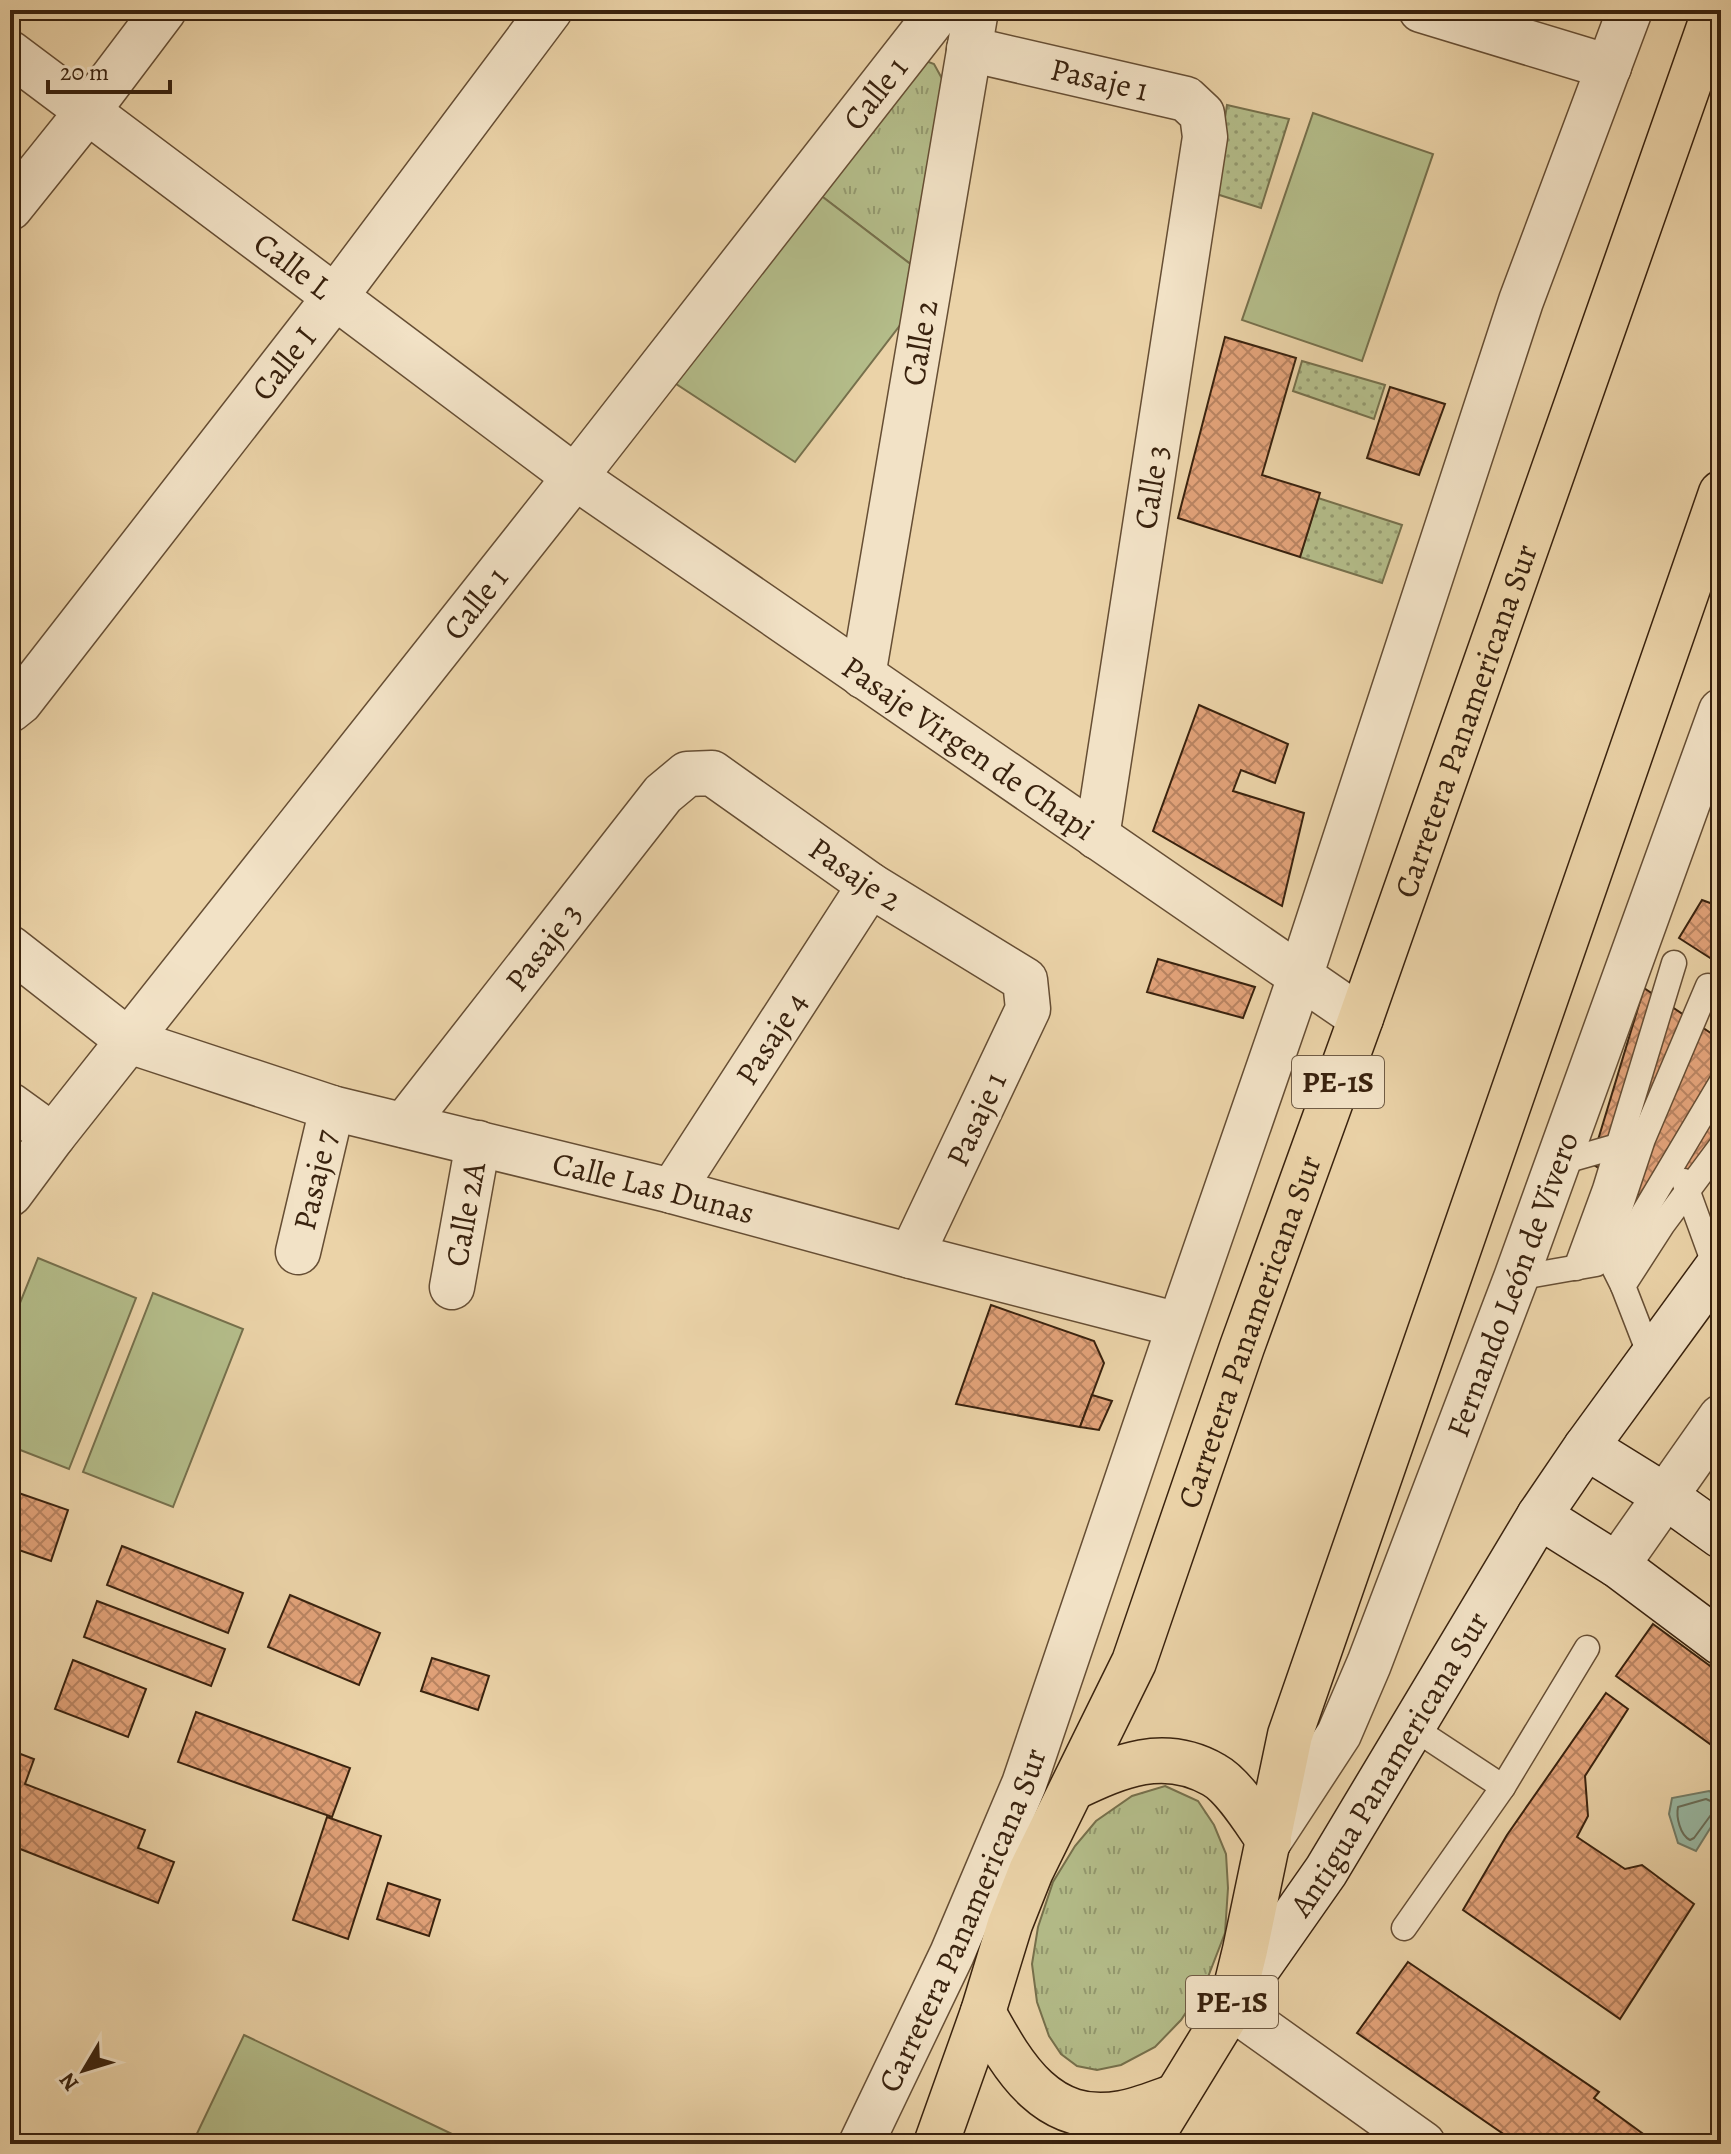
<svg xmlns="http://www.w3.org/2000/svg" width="1731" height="2154" viewBox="0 0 1731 2154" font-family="Alegreya,serif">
  <defs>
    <pattern id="grass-dots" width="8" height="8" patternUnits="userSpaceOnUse" patternTransform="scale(2)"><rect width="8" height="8" fill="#b4bd8a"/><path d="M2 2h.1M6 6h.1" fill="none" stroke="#93996f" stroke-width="1.8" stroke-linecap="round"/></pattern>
    <pattern id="park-tufts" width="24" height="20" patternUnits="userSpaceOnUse" patternTransform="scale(2)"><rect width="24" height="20" fill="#b4bd8a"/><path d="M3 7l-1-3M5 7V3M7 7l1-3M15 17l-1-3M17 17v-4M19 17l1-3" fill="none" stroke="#93996f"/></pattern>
    <pattern id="building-cross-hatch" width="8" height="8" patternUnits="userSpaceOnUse" patternTransform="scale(2)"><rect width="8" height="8" fill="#e3a37a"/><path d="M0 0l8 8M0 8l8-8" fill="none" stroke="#b98462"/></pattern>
  </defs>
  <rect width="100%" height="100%" fill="#ebd3a8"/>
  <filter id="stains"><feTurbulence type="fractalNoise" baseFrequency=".0025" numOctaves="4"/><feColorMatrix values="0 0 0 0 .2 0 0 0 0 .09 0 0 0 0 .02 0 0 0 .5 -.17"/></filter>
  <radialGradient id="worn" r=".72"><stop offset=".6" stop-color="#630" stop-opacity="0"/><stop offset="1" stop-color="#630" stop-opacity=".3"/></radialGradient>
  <!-- grass -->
  <g fill="url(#grass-dots)" stroke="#76704c" stroke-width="2">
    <path d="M1227 105 1289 119 1261 208 1213 193Z"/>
    <path d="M1302 361 1385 385 1374 419 1293 391Z"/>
    <path d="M1318 498 1402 525 1382 583 1300 557Z"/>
  </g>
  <!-- park -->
  <g fill="url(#park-tufts)" stroke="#76704c" stroke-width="2">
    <path d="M926 61 934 64 945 84 913 266 811 188Z"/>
    <path d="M1165 1786 1198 1801 1214 1825 1226 1854 1228 1888 1225 1933 1206 1982 1181 2020 1155 2047 1121 2065 1097 2070 1077 2066 1061 2054 1049 2036 1037 2002 1032 1964 1038 1927 1053 1882 1075 1846 1096 1821 1132 1796Z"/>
  </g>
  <!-- pitch -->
  <g fill="#b4bd8a" stroke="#76704c" stroke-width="2">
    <path d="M1313 113 1433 154 1362 361 1242 320Z"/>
    <path d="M811 188 913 266 904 320 795 462 667 378Z"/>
    <path d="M38 1258 136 1298 69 1469 10 1446V1328Z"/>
    <path d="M153 1293 243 1329 173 1507 83 1472Z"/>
    <path d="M244 2035 473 2144H192Z"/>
  </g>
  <!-- water -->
  <path fill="#99b9a4" stroke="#737d68" stroke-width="2" d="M1709 1791 1721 1797V1811L1696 1851 1678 1843 1669 1814 1672 1798Z"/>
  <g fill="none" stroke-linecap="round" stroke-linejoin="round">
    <!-- shore -->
    <path stroke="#696e59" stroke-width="2" d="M1706 1799 1715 1803 1716 1808 1694 1838 1690 1840C1680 1835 1676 1817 1678 1807Z"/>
  </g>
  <!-- building -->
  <g fill="url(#building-cross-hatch)" stroke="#39220e" stroke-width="2">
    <path d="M1225 337 1296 358 1262 475 1320 493 1300 557 1178 518Z"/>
    <path d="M1390 387 1445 404 1419 475 1367 458Z"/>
    <path d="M1199 705 1288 744 1275 783 1241 770 1233 791 1304 813 1282 906 1153 831Z"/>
    <path d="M1702 900 1721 907V965L1679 938Z"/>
    <path d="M1158 959 1255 987 1243 1018 1147 992Z"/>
    <path d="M1644 988 1721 1040V1132L1664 1211 1591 1163Z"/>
    <path d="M991 1305 1094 1341 1104 1363 1080 1427 956 1404Z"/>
    <path d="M1092 1395 1112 1401 1099 1430 1080 1427Z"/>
    <path d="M10 1490 68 1510 51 1561 10 1547Z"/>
    <path d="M122 1546 243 1593 228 1633 107 1585Z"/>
    <path d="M10 1585 16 1587 10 1605Z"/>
    <path d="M290 1595 380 1633 359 1685 268 1647Z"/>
    <path d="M97 1601 225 1649 211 1686 84 1637Z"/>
    <path d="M1653 1624 1721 1674V1752L1616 1676Z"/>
    <path d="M432 1658 489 1676 478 1710 421 1691Z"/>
    <path d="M73 1660 146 1689 128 1737 55 1709Z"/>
    <path d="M1606 1693 1628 1709 1585 1776 1588 1816 1577 1837 1625 1869 1642 1865 1694 1904 1620 2019 1463 1910 1507 1835Z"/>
    <path d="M196 1712 350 1768 332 1817 178 1762Z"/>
    <path d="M10 1750 34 1759 25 1784 145 1830 138 1848 174 1862 158 1903 10 1845Z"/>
    <path d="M327 1817 381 1836 348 1939 293 1920Z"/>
    <path d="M388 1883 440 1900 429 1936 377 1919Z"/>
    <path d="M1408 1962 1599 2092 1594 2098 1657 2144H1518L1357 2033Z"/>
  </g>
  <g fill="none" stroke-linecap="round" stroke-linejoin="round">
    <defs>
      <g id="lane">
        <path d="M1558 1163 1628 1143"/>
        <path d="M1684 1181 1716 1269"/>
        <path d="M1576 1268 1605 1189 1674 963"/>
        <path d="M1516 1278 1596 1264 1621 1205 1643 1139 1708 986"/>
        <path d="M1623 1286 1614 1268 1643 1214 1721 1083"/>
        <path d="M1651 1358 1623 1286 1663 1224 1721 1146"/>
        <path d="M1412 1727 1503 1787"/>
        <path d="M1404 1928 1503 1787 1587 1648"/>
      </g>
      <g id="street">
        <path d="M1421 10 1609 67"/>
        <path id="s1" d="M969 49 1186 99 1202 114 1205 137 1097 837"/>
        <path id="s2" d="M10 53 575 477 1361 1018"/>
        <path d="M10 208 87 112 164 10"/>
        <path id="s3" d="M863 676 976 10"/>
        <path id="s4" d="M10 710 20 702 335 297 550 10"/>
        <path id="s5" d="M10 948 129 1041 332 1108 672 1191 911 1256 1179 1325"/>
        <path d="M10 1105 53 1136"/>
        <path id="s6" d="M404 1125 663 794 687 774 712 773 870 885 1025 980 1028 1009 911 1256"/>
        <path id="s7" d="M672 1191 870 885"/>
        <path id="s8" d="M10 1194 53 1136 575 477 940 10"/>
        <path id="s9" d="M298 1252 332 1108"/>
        <path id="s10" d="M452 1287 478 1143"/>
        <path d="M1617 1565 1721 1417"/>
        <path id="s11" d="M1269 1841 1339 1734 1369 1664 1516 1278 1721 711"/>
        <path d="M1231 2007 1423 2144"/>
        <path id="s12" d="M861 2144 952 1954 1024 1784 1171 1350 1300 977 1521 301 1630 10"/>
      </g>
      <g id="secondary">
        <path d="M1586 1447 1665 1496 1721 1536"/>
        <path d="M1539 1516 1617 1565 1721 1643"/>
        <path id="s13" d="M1232 2005 1326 1871 1539 1516 1586 1447 1721 1262"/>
      </g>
      <g id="highway">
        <path d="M1073 1788C1119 1766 1164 1746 1214 1775 1234 1786 1255 1821 1269 1841"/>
        <path d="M983 2012C1014 2069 1048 2127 1122 2113 1140 2110 1158 2102 1176 2096"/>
        <path id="s14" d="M936 2144 983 2012 1010 1924 1031 1871 1134 1662 1242 1347 1361 1018 1715 10"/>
        <path d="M1147 2144 1231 2007 1245 1950 1290 1735 1721 493"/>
      </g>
    </defs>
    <!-- lane casing -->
    <use href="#lane" stroke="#664e34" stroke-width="27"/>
    <!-- street casing -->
    <use href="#street" stroke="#664e34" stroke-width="47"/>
    <!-- secondary casing -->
    <use href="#secondary" stroke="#39220e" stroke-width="47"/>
    <!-- highway casing -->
    <use href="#highway" stroke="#39220e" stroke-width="47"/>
    <!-- lane -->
    <use href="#lane" stroke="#f2e2c6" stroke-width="24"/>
    <!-- street -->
    <use href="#street" stroke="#f2e2c6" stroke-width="44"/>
    <!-- secondary -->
    <use href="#secondary" stroke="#f2e2c6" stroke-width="44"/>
    <!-- highway -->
    <use href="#highway" stroke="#ebd3a8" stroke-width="44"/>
  </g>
  <g text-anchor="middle" stroke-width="7" stroke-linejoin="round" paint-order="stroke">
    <!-- shield labels -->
    <g fill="#f2e2c6" stroke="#705c45" stroke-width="2">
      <rect x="1292" y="1056" width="92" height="52" rx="6"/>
      <rect x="1186" y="1976" width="92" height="52" rx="6"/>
    </g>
    <g font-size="30" font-weight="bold" fill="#39220e">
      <text x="1338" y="1092">PE-1S</text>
      <text x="1232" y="2012">PE-1S</text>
    </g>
    <!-- street labels -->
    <g font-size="32" fill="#39220e" stroke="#f2e2c6">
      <text dy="11" stroke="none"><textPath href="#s1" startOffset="134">Pasaje 1</textPath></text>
      <text dy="11" stroke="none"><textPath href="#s8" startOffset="1400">Calle 1</textPath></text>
      <text dy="11" stroke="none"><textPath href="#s2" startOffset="354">Calle L</textPath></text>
      <text dy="11" stroke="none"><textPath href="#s3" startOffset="338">Calle 2</textPath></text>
      <text dy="11" stroke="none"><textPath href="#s4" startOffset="442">Calle I</textPath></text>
      <text transform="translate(1151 487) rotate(-81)" y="11">Calle 3</text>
      <text dy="11" stroke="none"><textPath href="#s8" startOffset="752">Calle 1</textPath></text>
      <text dy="11" stroke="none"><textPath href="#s14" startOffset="1520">Carretera Panamericana Sur</textPath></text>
      <text dy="11" stroke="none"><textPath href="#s2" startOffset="1184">Pasaje Virgen de Chapi</textPath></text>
      <text dy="11" stroke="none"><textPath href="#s6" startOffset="652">Pasaje 2</textPath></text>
      <text dy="11" stroke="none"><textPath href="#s6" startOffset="226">Pasaje 3</textPath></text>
      <text dy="11" stroke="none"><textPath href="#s7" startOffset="182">Pasaje 4</textPath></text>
      <text transform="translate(976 1119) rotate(-65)" y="11">Pasaje 1</text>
      <text dy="11" stroke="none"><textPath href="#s9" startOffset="74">Pasaje 7</textPath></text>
      <text dy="11" stroke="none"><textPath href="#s5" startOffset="696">Calle Las Dunas</textPath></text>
      <text dy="11" stroke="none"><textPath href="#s10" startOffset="74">Calle 2A</textPath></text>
      <text dy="11" stroke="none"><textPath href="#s11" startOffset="610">Fernando León de Vivero</textPath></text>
      <text dy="11" stroke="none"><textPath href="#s14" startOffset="872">Carretera Panamericana Sur</textPath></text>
      <text dy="11" stroke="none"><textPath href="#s13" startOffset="288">Antigua Panamericana Sur</textPath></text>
      <text dy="11" stroke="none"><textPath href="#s12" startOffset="246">Carretera Panamericana Sur</textPath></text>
    </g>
  </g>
  <!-- margin -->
  <rect width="1731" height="2154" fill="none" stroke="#ebd3a8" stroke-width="40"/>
  <rect x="12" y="12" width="1707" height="2130" fill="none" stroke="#39220e" stroke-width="4"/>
  <rect x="20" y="20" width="1691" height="2114" fill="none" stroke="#39220e" stroke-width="2"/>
  <!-- north arrow -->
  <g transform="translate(84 2070) rotate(232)" stroke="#f2e2c6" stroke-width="6" paint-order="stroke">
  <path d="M0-6L14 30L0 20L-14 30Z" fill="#39220e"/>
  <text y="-12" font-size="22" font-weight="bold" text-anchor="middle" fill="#39220e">N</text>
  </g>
  <!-- scale -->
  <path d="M48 80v12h122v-12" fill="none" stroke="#39220e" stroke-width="4"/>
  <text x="60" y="80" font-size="24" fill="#39220e" stroke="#f2e2c6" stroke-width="6" paint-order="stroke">20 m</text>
  <rect width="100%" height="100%" filter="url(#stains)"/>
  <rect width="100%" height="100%" fill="url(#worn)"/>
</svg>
